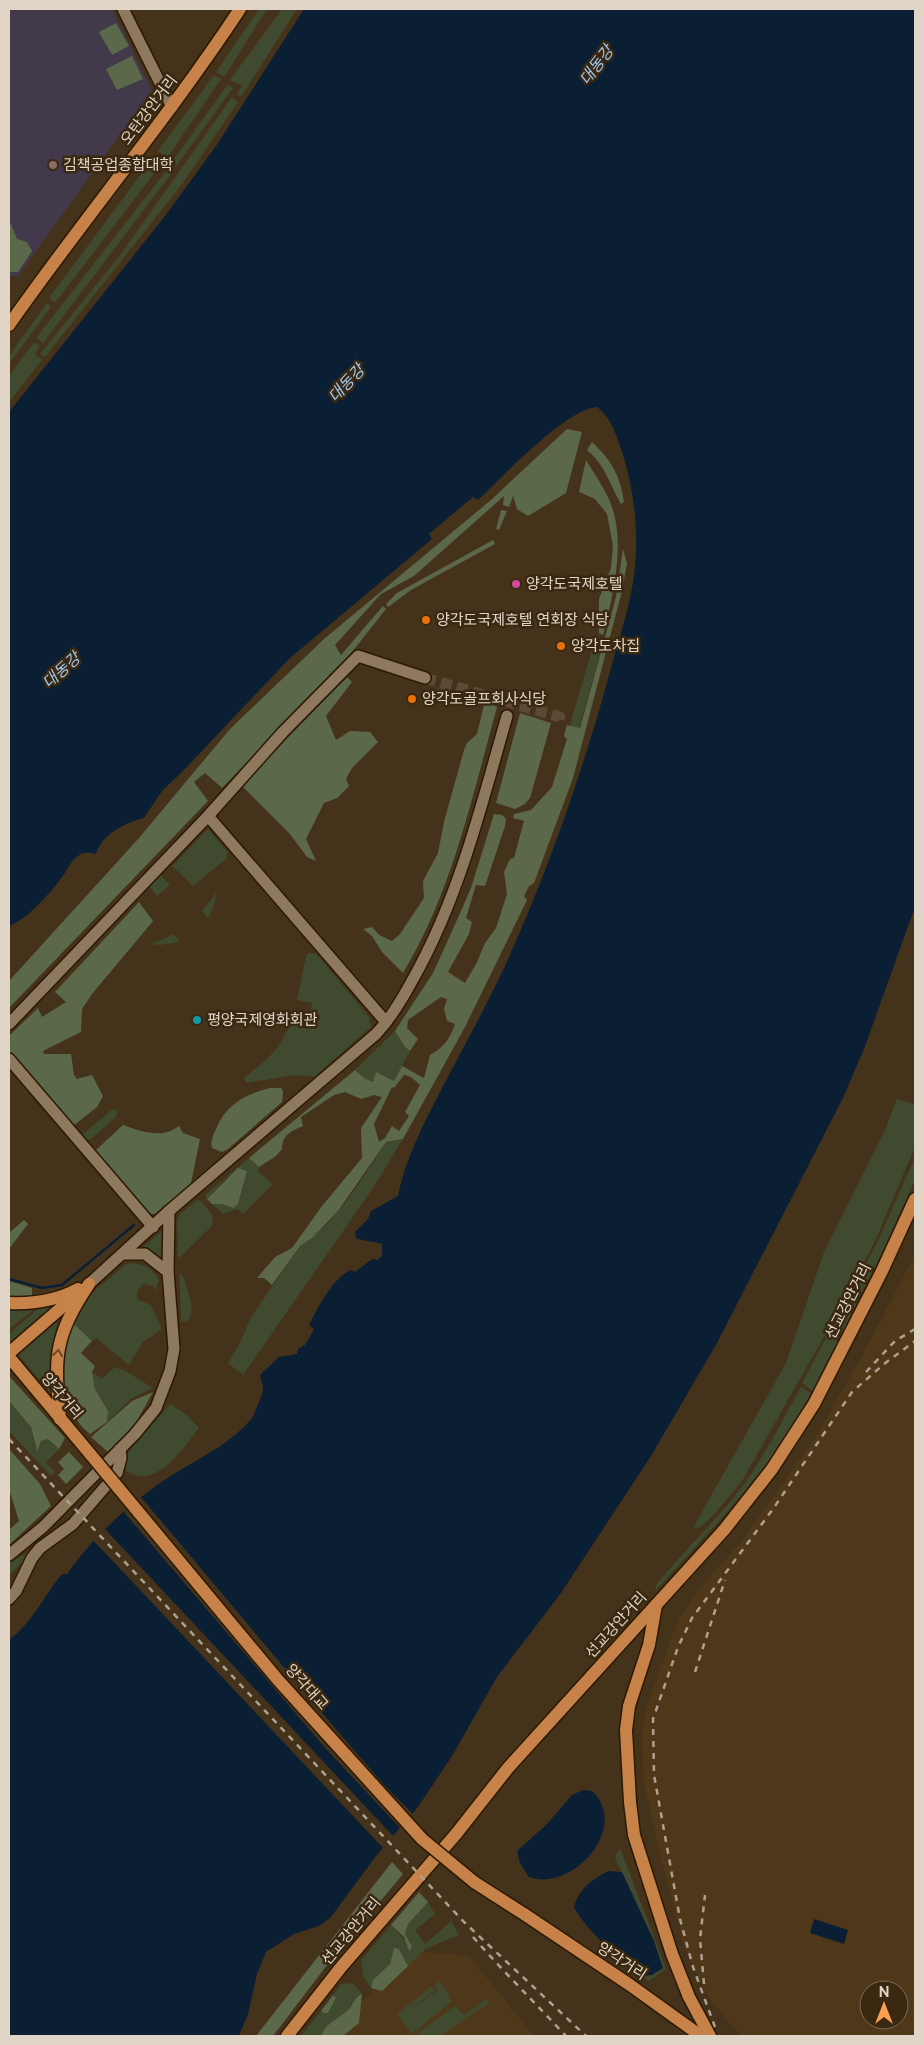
<svg xmlns="http://www.w3.org/2000/svg" width="924" height="2045" viewBox="0 0 924 2045" font-family="Raleway,'Noto Sans KR',sans-serif">
  <rect width="100%" height="100%" fill="#45321b"/>
  <!-- built -->
  <g fill="#4f381a" fill-rule="evenodd">
    <path d="M915 1254V2036H741L709 1998 684 1947 656 1839 644 1782 642 1735 646 1707 679 1618 706 1581 741 1542 815 1438 861 1358ZM869 1990H899V2020H869Z"/>
    <path d="M416 1951 469 1956 534 2036H324Z"/>
  </g>
  <!-- education -->
  <path fill="#423a4b" d="M9 9H112L152 90 18 276H9Z"/>
  <!-- green -->
  <g fill="#3f4a2e">
    <path d="M259 9H267L224 77 216 72Z"/>
    <path d="M282 9H297L241 97 237 94 242 86 230 80Z"/>
    <path d="M214 75 221 79 167 158 158 151Z"/>
    <path d="M228 84 233 88 177 165 172 162Z"/>
    <path d="M232 97 238 102 183 183 45 357 40 354 118 258Z"/>
    <path d="M153 158 162 163 55 303 49 298Z"/>
    <path d="M170 166 174 170 43 343 36 338Z"/>
    <path d="M47 303 51 307 9 364V356Z"/>
    <path d="M34 342 40 346 35 354 42 360 9 402V376Z"/>
    <path d="M595 639 603 642 579 729 570 725Z"/>
    <path d="M438 688 454 692 452 698 436 694Z"/>
    <path d="M468 696 485 701 484 707 467 702Z"/>
    <path d="M208 829 227 851V858L193 886 172 866Z"/>
    <path d="M157 876H162L170 885 157 896 149 886 150 882Z"/>
    <path d="M217 892 214 905 208 918 202 911Z"/>
    <path d="M174 934 179 942 160 945 152 944Z"/>
    <path d="M309 953 316 954 321 959 369 1017 371 1027 314 1077 295 1075 246 1083 244 1078 246 1076C274 1055 282 1046 294 1013L311 1016 312 1003 297 1000 306 956Z"/>
    <path d="M395 1031 405 1047 410 1051 394 1081 376 1072 374 1082 364 1078 355 1070Z"/>
    <path d="M897 1099 914 1104 915 1101V1147L875 1241 842 1305 742 1481 717 1511 702 1526 696 1528 694 1526 786 1363 824 1252 885 1130Z"/>
    <path d="M113 1109 117 1112 116 1117 91 1139 85 1141 83 1134Z"/>
    <path d="M403 1139 373 1188 243 1375 228 1363 240 1343 251 1317 300 1246C338 1221 362 1179 386 1142Z"/>
    <path d="M915 1157V1180L885 1246 813 1391 802 1383 877 1243Z"/>
    <path d="M249 1158 259 1167 258 1171 273 1184 243 1214 238 1209 223 1214 212 1204H222L233 1208 238 1203 244 1185 227 1177 207 1199 205 1195Z"/>
    <path d="M197 1200 201 1201 213 1216 212 1226 178 1259 177 1221 180 1214Z"/>
    <path d="M163 1230 164 1260 142 1248Z"/>
    <path d="M131 1263C145 1264 154 1269 159 1281L155 1291 153 1286 143 1284 137 1291V1299L151 1305 162 1329 143 1342 129 1365 96 1338 92 1341 73 1323 92 1293 125 1265Z"/>
    <path d="M179 1274 183 1276C187 1291 198 1309 187 1322L181 1321Z"/>
    <path d="M50 1306 51 1308 12 1345 9 1341V1334L38 1309Z"/>
    <path d="M9 1311H32L9 1329Z"/>
    <path d="M58 1319 50 1361 52 1395 17 1353Z"/>
    <path d="M115 1367 124 1370 153 1388 132 1398 107 1422 108 1411 95 1389 92 1372 102 1379Z"/>
    <path d="M801 1387 811 1393C772 1470 712 1528 655 1591L656 1585C684 1550 718 1519 745 1483 766 1453 783 1419 801 1387Z"/>
    <path d="M9 1401 31 1427 35 1447 41 1441 48 1439 59 1449 46 1462 55 1472 51 1476 9 1431Z"/>
    <path d="M170 1404 187 1415 199 1428C182 1449 158 1489 127 1472L123 1465 124 1457Z"/>
    <path d="M31 1551V1553L9 1576V1563Z"/>
    <path d="M620 1848 666 1969 649 1981 641 1976 652 1975 662 1968 654 1941 616 1860 615 1857Z"/>
    <path d="M428 1902 435 1914 415 1930 425 1944 451 1921 459 1935 425 1949 408 1966 399 1949 392 1955C391 1971 375 1974 371 1988L363 1976 361 1960 391 1925 407 1943 409 1940 405 1933 408 1924Z"/>
    <path d="M439 1981 450 1996 448 1997 452 2001 412 2034 397 2014 432 1986 435 1990 408 2012 438 1990 434 1985Z"/>
    <path d="M353 1983 362 1994C354 1997 354 2004 349 2009 339 2019 326 2022 321 2036H301L321 2011 328 2013 336 1998 333 1995 341 1984Z"/>
    <path d="M486 1999 489 2003 440 2036H414L455 2006 464 2015Z"/>
  </g>
  <!-- forest -->
  <g fill="#5c684a" fill-rule="evenodd">
    <path d="M116 23 129 46 112 55 99 32Z"/>
    <path d="M132 56 143 79 117 90 106 69Z"/>
    <path d="M11 224 17 239 27 242 32 251 18 272H9V225Z"/>
    <path d="M567 429 582 432 566 493 528 516 517 509 513 496 509 507 503 505 504 496 414 576 381 594 335 645 341 655 383 606 386 609 344 662 222 788 205 773 194 782 208 801 9 1008V981L139 838 230 729 324 639 491 500Z"/>
    <path d="M592 442C612 461 620 475 624 502L621 504C609 483 606 466 587 450Z"/>
    <path d="M586 460C597 478 611 497 615 518 623 555 612 599 603 635L599 633V599L611 568 613 546 607 514 595 499 579 492Z"/>
    <path d="M501 510 507 511 499 530 496 529Z"/>
    <path d="M493 540 495 544 411 590 388 607 386 604 397 593Z"/>
    <path d="M623 549 627 563 622 591 573 778 534 883 529 886 524 896 527 900 465 1027 403 1139 386 1142 338 1211 312 1238 300 1246 272 1285 264 1278H257L275 1257 292 1248 322 1206 362 1158 361 1128 382 1097 374 1095 361 1099 345 1092 334 1095 301 1117 303 1126C291 1131 282 1135 282 1149L276 1156 259 1167 249 1158 355 1070 364 1078 373 1082 376 1072 394 1081 402 1066 424 1078 430 1055C444 1047 450 1039 455 1024L447 1021 444 1009 447 999 441 997 408 1020 407 1028 418 1039 410 1051 405 1047 395 1031 433 973 453 929 471 888 494 814 502 815 506 819 505 826 485 886 476 885 466 918 472 922 469 934 448 972 465 983 477 962 485 943 496 928 507 894 504 872 510 859 514 858 524 821 513 818 514 814 531 810 552 787 567 739 564 736 567 725 580 728 616 597ZM404 1075 411 1077 420 1085 405 1112 409 1116 399 1131 392 1126 385 1138 379 1142 374 1124 392 1087 394 1088Z"/>
    <path d="M347 677 352 682 326 716 336 740 350 731 370 732 378 742 352 768 346 779 349 786 337 798 324 803 306 839 316 861 307 857 290 834 241 785Z"/>
    <path d="M485 701 497 707C472 797 452 892 403 973L382 952 372 936 363 929 372 927 379 935 392 941 400 934 424 898 423 881 438 853 444 822 464 750 467 743 477 734Z"/>
    <path d="M520 713 551 723 530 798 525 804 515 809 496 803Z"/>
    <path d="M139 902 153 921 92 994 82 1009 81 1032 43 1051 44 1054H71L74 1075 77 1079 92 1075 103 1096 97 1107 73 1126 9 1053V1036L38 1008 42 1017 66 1002 55 992Z"/>
    <path d="M270 1088H281L283 1091 282 1102 228 1149 222 1152 212 1148C210 1141 213 1136 216 1129 225 1105 246 1094 270 1088Z"/>
    <path d="M123 1125C142 1132 162 1139 179 1126L183 1133 200 1139 191 1183 155 1214 146 1213 95 1151Z"/>
    <path d="M238 1168 247 1171 238 1204 233 1208 222 1204H212L207 1199Z"/>
    <path d="M24 1220 28 1224 9 1249V1233Z"/>
    <path d="M9 1281 32 1288V1297L9 1296Z"/>
    <path d="M73 1323 92 1341 81 1353 95 1366 92 1372 95 1389 108 1411 107 1422 90 1434C57 1407 59 1359 73 1323Z"/>
    <path d="M9 1376 65 1438 59 1449 48 1439 41 1441 37 1451 31 1427 9 1401Z"/>
    <path d="M153 1392 134 1426 108 1452 91 1437 132 1401Z"/>
    <path d="M9 1449 40 1484 51 1506 9 1545V1530L19 1521 9 1489Z"/>
    <path d="M69 1452 83 1467 66 1484 58 1475 64 1469 58 1462Z"/>
    <path d="M392 1862 403 1874 327 1965 273 2036H256Z"/>
    <path d="M419 1892 428 1902 408 1924 405 1933 412 1947 409 1951 404 1937 391 1925Z"/>
    <path d="M394 1948 399 1949 408 1966 382 1991 371 1988 373 1980 390 1964Z"/>
    <path d="M362 1994 359 2023 343 2036H321C326 2022 339 2019 349 2009 354 2004 354 1997 362 1994Z"/>
    <path d="M333 1995 336 1998 328 2013H324L321 2011Z"/>
  </g>
  <!-- water -->
  <g fill="#0b1f34">
    <path d="M304 9H915V907L864 1049 843 1098 717 1343 651 1456 561 1593 497 1677 452 1756 418 1807 376 1856 331 1917 319 1926 294 1934 266 1952 257 1974 248 2014 239 2036H9V1640C33 1622 43 1597 62 1574H67C96 1533 138 1495 182 1469 207 1454 232 1442 252 1418 254 1415 263 1393 263 1390 263 1385 261 1380 260 1375L279 1357 297 1354 298 1349 305 1345 314 1329 309 1325C319 1306 330 1282 350 1270L355 1272 372 1259 378 1260 382 1255V1244C374 1241 361 1241 356 1238L355 1232 368 1219 371 1211 398 1196C405 1160 422 1127 439 1094 461 1051 485 1009 505 966 547 873 581 777 608 679 617 645 629 611 634 576 639 535 635 494 623 455 618 439 611 417 597 407 566 409 501 478 478 500L473 497 429 534 432 539 289 659 183 771 162 791 144 818C126 822 101 835 96 854 91 853 86 852 81 854 72 859 68 868 63 876 52 891 27 920 9 926V412L165 216 216 146Z"/>
    <path d="M583 1790 592 1791C631 1827 572 1893 529 1877L520 1863 517 1851 547 1824 572 1795Z"/>
    <path d="M608 1871 622 1872 654 1941 663 1968 652 1975 641 1976C619 1958 587 1932 574 1907 580 1887 591 1881 608 1871Z"/>
    <path d="M814 1919 848 1930 844 1944 810 1933Z"/>
  </g>
  <!-- pier -->
  <g fill="#45321b">
    <path d="M140 1496 335 1728 385 1786 415 1816 402 1830 326 1749 123 1511Z"/>
    <path d="M104 1528 395 1838 385 1850 93 1540Z"/>
  </g>
  <g fill="none" stroke-linecap="round" stroke-linejoin="round">
    <!-- stream -->
    <path stroke="#0b1f34" stroke-width="2.5" d="M9 1279 42 1288 62 1285 134 1225"/>
    <!-- minor-tunnel -->
    <path stroke="#5c4a35" stroke-width="11" stroke-dasharray="11 5.5" stroke-linecap="butt" d="M425 678 560 717 558 723"/>
    <defs>
      <g id="minor">
        <path d="M123 9 172 107"/>
        <path d="M208 816 283 732 358 656 425 678"/>
        <path d="M9 1024 208 816 386 1022"/>
        <path d="M9 1059 153 1227"/>
        <path d="M168 1272 169 1211"/>
        <path d="M89 1284 169 1211 376 1034C393 1016 406 992 418 970 461 890 482 803 507 716"/>
        <path d="M9 1555 43 1527 135 1434 156 1408 170 1371 174 1349 168 1272 145 1254H123"/>
        <path d="M9 1599 16 1591 32 1558 40 1548 73 1524 117 1473 121 1458 120 1449"/>
      </g>
      <g id="major">
        <path d="M9 325C84 218 168 118 240 9"/>
        <path d="M9 1303C33 1304 56 1301 78 1289"/>
        <path d="M9 1353 76 1295"/>
        <path d="M9 1357 91 1455"/>
        <path d="M60 1419C54 1356 54 1337 89 1284"/>
        <path d="M656 1605 649 1645 629 1706 626 1730 630 1802 634 1835 672 1954 689 1997 710 2036"/>
        <path d="M524 1914 630 1985 701 2036"/>
        <path d="M287 2036 342 1966 456 1834 508 1768 724 1530 772 1469 814 1404 882 1271 915 1199"/>
      </g>
    </defs>
    <!-- minor casing -->
    <use href="#minor" stroke="#2b1903" stroke-width="14"/>
    <!-- major casing -->
    <use href="#major" stroke="#2b1903" stroke-width="15"/>
    <!-- minor -->
    <use href="#minor" stroke="#8e795f" stroke-width="11"/>
    <!-- major -->
    <use href="#major" stroke="#c7824a" stroke-width="12"/>
    <!-- rail -->
    <g stroke="#afa190" stroke-width="2.5" stroke-dasharray="6 6" stroke-linecap="butt">
      <path d="M866 1372 895 1341 915 1329"/>
      <path d="M9 1439 464 1922 586 2036"/>
      <path d="M695 1672 725 1580"/>
      <path d="M473 1937C503 1971 535 2003 566 2036"/>
      <path d="M704 1984 700 1939 705 1895"/>
      <path d="M715 2027 693 1967 680 1919 654 1775 653 1719 678 1647 692 1618 773 1509 852 1392 884 1364 915 1341"/>
    </g>
    <defs>
      <path id="major-bridge" d="M91 1455 278 1680 422 1839 474 1882 524 1914"/>
    </defs>
    <!-- major-bridge casing -->
    <use href="#major-bridge" stroke="#2b1903" stroke-width="15" stroke-linecap="butt"/>
    <!-- major-bridge -->
    <use href="#major-bridge" stroke="#c7824a" stroke-width="12"/>
  </g>
  <!-- one-way arrows -->
  <defs><path id="oneway-chevron" d="M-2-3.5L2.5 0L-2 3.5" fill="none" stroke-width="1.6" stroke-linecap="round" stroke-linejoin="round" transform="scale(1.25)"/></defs>
  <use stroke="#6b4825" href="#oneway-chevron" transform="translate(58 1353) rotate(-82)"/>
  <!-- markers -->
  <circle fill="#8d6e63" stroke="#3a2811" stroke-width="2" cx="53" cy="165" r="5"/>
  <circle fill="#d1479c" stroke="#3a2811" stroke-width="2" cx="516" cy="584" r="5"/>
  <g fill="#e8710a" stroke="#3a2811" stroke-width="2">
    <circle cx="426" cy="620" r="5"/>
    <circle cx="561" cy="646" r="5"/>
    <circle cx="412" cy="699" r="5"/>
  </g>
  <circle fill="#0f9aa8" stroke="#3a2811" stroke-width="2" cx="197" cy="1020" r="5"/>
  <g text-anchor="middle" stroke-width="5" stroke-linejoin="round" paint-order="stroke">
    <!-- street labels -->
    <g font-size="15" fill="#e1d5c8" stroke="#3a2811">
      <text transform="translate(149 110) rotate(-53)" y="5">오탄강안거리</text>
      <text transform="translate(848 1301) rotate(-63)" y="5">선교강안거리</text>
      <text transform="translate(62 1396) rotate(50)" y="5">양각거리</text>
      <text transform="translate(616 1625) rotate(-48)" y="5">선교강안거리</text>
      <text transform="translate(307 1687) rotate(48)" y="5">양각대교</text>
      <text transform="translate(351 1931) rotate(-50)" y="5">선교강안거리</text>
      <text transform="translate(622 1961) rotate(33)" y="5">양각거리</text>
    </g>
    <!-- poi labels -->
    <g font-size="15" fill="#e1d5c8" stroke="#3a2811" text-anchor="start">
      <text x="63" y="170">김책공업종합대학</text>
      <text x="526" y="589">양각도국제호텔</text>
      <text x="436" y="625">양각도국제호텔 연회장 식당</text>
      <text x="571" y="651">양각도차집</text>
      <text x="422" y="704">양각도골프회사식당</text>
      <text x="207" y="1025">평양국제영화회관</text>
    </g>
    <!-- water labels -->
    <g font-size="16" font-style="italic" fill="#9ec8f5" stroke="#3a2811">
      <text transform="translate(596 65) rotate(-53)" y="6">대동강</text>
      <text transform="translate(346 383) rotate(-47)" y="6">대동강</text>
      <text transform="translate(61 670) rotate(-42)" y="6">대동강</text>
    </g>
  </g>
  <!-- border -->
  <rect width="924" height="2045" fill="none" stroke="#e1d5c8" stroke-width="20"/>
  <!-- north arrow -->
  <g transform="translate(884 2005)"><circle r="24" fill="#3a2811" stroke="#7d6d5a"/>
  <path d="M0-4L9 19L0 12L-9 19Z" fill="#fc9e52"/>
  <text y="-8" font-size="14" font-weight="bold" text-anchor="middle" fill="#e1d5c8">N</text>
  </g>
</svg>
